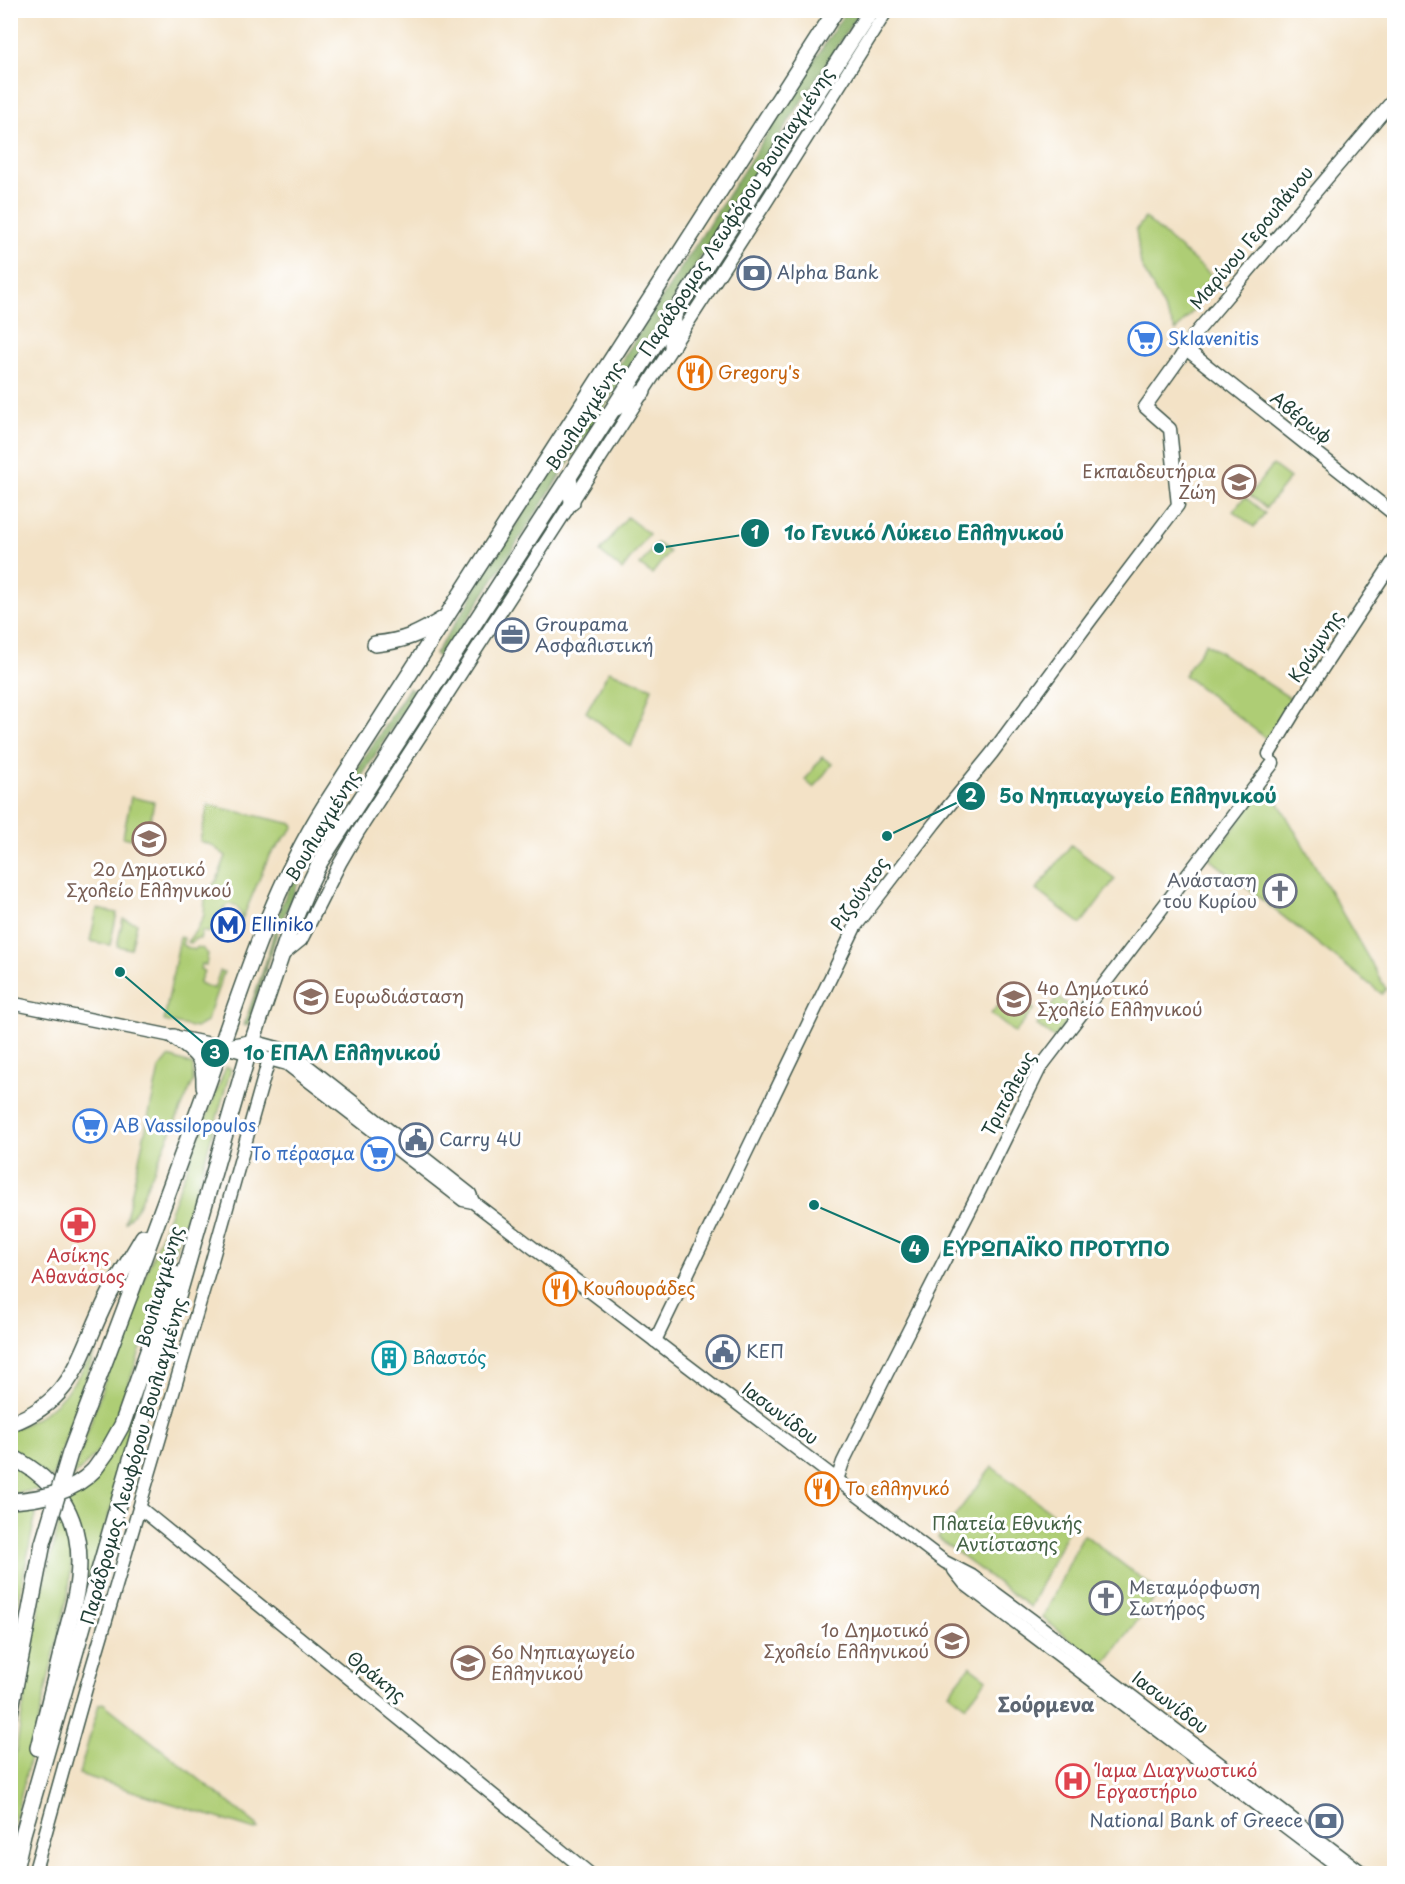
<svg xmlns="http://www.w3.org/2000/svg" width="1405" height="1884" viewBox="0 0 1405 1884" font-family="'Playpen Sans',sans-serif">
  <rect width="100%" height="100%" fill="#fff"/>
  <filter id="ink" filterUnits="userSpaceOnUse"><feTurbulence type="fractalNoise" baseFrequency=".0167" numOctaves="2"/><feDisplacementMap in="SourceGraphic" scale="12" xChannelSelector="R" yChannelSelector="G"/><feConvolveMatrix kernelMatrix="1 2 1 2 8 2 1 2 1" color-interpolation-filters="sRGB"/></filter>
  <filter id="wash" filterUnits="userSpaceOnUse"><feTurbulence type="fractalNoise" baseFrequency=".008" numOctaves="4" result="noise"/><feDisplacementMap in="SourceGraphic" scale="24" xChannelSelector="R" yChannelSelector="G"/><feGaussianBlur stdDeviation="1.35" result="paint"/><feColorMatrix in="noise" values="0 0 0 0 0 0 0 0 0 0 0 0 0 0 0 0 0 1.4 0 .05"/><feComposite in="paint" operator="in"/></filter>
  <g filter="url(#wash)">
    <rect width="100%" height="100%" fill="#f3e2c6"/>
    <!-- green -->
    <g fill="#aecd74" stroke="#668554" stroke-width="1.5">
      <path d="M1145 218 1218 281 1176 331 1141 265 1136 230Z"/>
      <path d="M1273 465 1290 478 1266 508 1249 495Z"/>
      <path d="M1245 497 1265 513 1254 527 1233 511Z"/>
      <path d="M627 517 649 534 622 570 600 552Z"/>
      <path d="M657 543 669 552 652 574 640 565Z"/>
      <path d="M1206 643 1293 700 1267 739 1184 675Z"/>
      <path d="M609 671 652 688 631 747 586 712Z"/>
      <path d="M822 757 832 764 814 788 805 780Z"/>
      <path d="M1268 784 1386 989 1382 994 1210 859Z"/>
      <path d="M131 797 154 802 146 842 123 837Z"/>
      <path d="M208 805 293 824 294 827 269 856 241 922V914L237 907 229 904 215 917 209 933 202 931 200 939H195L191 943 187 942 198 928 204 915 205 899 209 890 217 880 226 856 211 845 200 841Z"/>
      <path d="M1071 845 1115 879 1081 924 1036 890Z"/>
      <path d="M97 909 117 913 110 945 90 941Z"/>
      <path d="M123 919 137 923 131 949 117 946Z"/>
      <path d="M180 937 184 938 182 945 194 950 198 947 203 949 208 954 206 965 202 964 200 969 204 971 199 983 214 989 220 971 224 972 206 1022 196 1028 164 1021Z"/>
      <path d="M1003 992 1014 993 1034 1009 1015 1033 991 1014 1002 1000 999 997Z"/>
      <path d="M1058 997 1075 1011 1054 1038 1037 1025Z"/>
      <path d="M169 1057 193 1065V1082L137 1208 125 1223 159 1069Z"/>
      <path d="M226 1067 231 1069 201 1173 114 1427C103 1447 89 1463 72 1478L106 1377Z"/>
      <path d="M95 1351 52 1479 11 1452 10 1430C55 1415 70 1389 95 1351Z"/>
      <path d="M147 1371 151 1372 67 1658 80 1592 66 1497 84 1485Z"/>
      <path d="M10 1462 49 1488 11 1494Z"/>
      <path d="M992 1467 1064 1522V1525L1068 1530 1030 1607 938 1538Z"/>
      <path d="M37 1507 14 1626 10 1603 11 1509Z"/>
      <path d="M62 1512C74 1537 72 1563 69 1590L11 1838V1782L41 1597Z"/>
      <path d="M1083 1535 1086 1536 1159 1592 1103 1666 1043 1618Z"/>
      <path d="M970 1666 987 1679 966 1706 949 1693Z"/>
      <path d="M103 1703 257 1825 258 1829 255 1830 79 1774 99 1704Z"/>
    </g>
    <!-- forest -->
    <g fill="#8ab066" stroke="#54764d" stroke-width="1.5">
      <path d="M846 11H860L442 659 435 654 469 602 475 589Z"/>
      <path d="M409 688 415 692 307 863 278 930 248 1026 244 1025 265 965 282 903 313 838Z"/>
    </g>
  </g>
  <g filter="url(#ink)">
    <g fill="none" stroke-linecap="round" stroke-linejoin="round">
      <defs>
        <g id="minor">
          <path d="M1186 349 1394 514"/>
          <path d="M1269 754 1303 698 1394 560"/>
          <path d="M280 957 301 940 340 863 358 832 766 202 887 10"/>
          <path d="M10 1003 221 1046 287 1064 463 1200 473 1202 945 1562 972 1576 1032 1620 1364 1874"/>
          <path d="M225 1046 252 1041 285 1050 291 1053 470 1194 473 1202"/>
          <path d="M655 1341 855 927 934 824 992 753 1092 618 1178 505 1170 429 1145 407 1180 358 1195 334 1394 99"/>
          <path d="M837 1480 843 1462 886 1375 977 1196 1040 1068 1273 763"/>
          <path d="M140 1508 590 1874"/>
          <path d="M954 1570 965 1584 1348 1874"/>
          <path d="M34 1874 88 1681 209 1271 269 1059"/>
        </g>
        <g id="major">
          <path d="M672 346 674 316"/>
          <path d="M616 408 643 392"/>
          <path d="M569 477 572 502"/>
          <path d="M375 644C405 641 419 634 445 618"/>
          <path d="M174 1037C196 1053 205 1057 204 1086"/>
          <path d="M10 1424C75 1400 79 1356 106 1301 117 1279 131 1258 143 1237"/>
          <path d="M70 1453C116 1333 161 1213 205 1092 240 995 269 895 324 807L836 10"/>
          <path d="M10 1456C61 1481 84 1523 78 1579 76 1600 69 1621 64 1641 55 1677 47 1712 38 1748"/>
          <path d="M94 1470 107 1452 122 1425 175 1274"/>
          <path d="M10 1713 43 1543"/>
          <path d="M14 1874 23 1834 248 1054 289 933 308 887 320 862 871 10"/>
        </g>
      </defs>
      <!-- minor casing -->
      <use href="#minor" stroke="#3f564a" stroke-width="15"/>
      <!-- major casing -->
      <use href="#major" stroke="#3f564a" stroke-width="18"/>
      <!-- minor -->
      <use href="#minor" stroke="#fff" stroke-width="12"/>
      <!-- major -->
      <use href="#major" stroke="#fff" stroke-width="15"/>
      <defs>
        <g id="major-bridge">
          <path d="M11 1501C42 1499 72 1493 94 1470"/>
          <path d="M43 1543 70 1453"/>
        </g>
      </defs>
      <!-- major-bridge casing -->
      <use href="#major-bridge" stroke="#3f564a" stroke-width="18" stroke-linecap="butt"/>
      <!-- major-bridge -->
      <use href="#major-bridge" stroke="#fff" stroke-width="15"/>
    </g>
  </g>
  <!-- icons -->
  <defs>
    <symbol id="bank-ring" viewBox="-11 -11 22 22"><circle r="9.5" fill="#fff" stroke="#5c6f8a" stroke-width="1.5"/><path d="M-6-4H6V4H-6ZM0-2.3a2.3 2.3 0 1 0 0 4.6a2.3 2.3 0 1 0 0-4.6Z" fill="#5c6f8a"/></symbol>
    <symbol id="supermarket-ring" viewBox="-11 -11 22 22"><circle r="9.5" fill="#fff" stroke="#3f7fe0" stroke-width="1.5"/><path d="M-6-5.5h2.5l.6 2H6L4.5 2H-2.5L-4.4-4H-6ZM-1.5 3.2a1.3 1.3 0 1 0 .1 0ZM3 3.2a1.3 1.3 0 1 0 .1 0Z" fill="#3f7fe0"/></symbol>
    <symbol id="restaurant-ring" viewBox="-11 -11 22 22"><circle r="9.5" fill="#fff" stroke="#e8710a" stroke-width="1.5"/><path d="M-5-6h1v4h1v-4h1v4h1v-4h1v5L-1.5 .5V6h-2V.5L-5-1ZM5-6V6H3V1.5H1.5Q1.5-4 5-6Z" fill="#e8710a"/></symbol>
    <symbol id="school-ring" viewBox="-11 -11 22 22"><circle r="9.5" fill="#fff" stroke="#8d6e63" stroke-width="1.5"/><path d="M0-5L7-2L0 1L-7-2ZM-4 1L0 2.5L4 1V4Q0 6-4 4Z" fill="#8d6e63"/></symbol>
    <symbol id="office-ring" viewBox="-11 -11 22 22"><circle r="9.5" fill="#fff" stroke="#5c6f8a" stroke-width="1.5"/><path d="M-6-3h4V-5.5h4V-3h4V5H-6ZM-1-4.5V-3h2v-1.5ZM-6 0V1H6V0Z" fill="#5c6f8a"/></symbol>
    <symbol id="church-ring" viewBox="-11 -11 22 22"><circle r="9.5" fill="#fff" stroke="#6b7280" stroke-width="1.5"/><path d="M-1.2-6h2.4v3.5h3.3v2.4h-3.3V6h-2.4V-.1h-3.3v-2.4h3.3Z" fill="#6b7280"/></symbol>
    <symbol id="metro-ring" viewBox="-11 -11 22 22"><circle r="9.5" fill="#fff" stroke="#1a4fb4" stroke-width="1.5"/><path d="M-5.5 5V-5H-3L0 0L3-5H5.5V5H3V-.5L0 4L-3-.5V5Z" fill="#1a4fb4"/></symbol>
    <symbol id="civic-ring" viewBox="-11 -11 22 22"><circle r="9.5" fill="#fff" stroke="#5c6f8a" stroke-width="1.5"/><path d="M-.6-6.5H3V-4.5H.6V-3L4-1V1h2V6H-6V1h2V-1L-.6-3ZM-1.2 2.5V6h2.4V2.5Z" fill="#5c6f8a"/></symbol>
    <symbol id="pharmacy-ring" viewBox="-11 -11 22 22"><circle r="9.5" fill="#fff" stroke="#e0444e" stroke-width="1.5"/><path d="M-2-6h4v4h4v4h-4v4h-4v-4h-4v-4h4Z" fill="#e0444e"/></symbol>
    <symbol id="building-ring" viewBox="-11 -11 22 22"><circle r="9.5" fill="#fff" stroke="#0f9aa8" stroke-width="1.5"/><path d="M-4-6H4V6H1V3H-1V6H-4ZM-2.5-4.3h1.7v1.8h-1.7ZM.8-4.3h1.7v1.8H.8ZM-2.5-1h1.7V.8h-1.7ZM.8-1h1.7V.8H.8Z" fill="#0f9aa8"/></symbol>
    <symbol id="hospital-ring" viewBox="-11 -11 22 22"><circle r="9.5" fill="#fff" stroke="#e0444e" stroke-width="1.5"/><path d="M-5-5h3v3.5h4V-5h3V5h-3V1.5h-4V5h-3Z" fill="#e0444e"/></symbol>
  </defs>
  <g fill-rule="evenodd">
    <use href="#bank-ring" x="735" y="254" width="38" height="38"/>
    <use href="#supermarket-ring" x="1126" y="320" width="38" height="38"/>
    <use href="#restaurant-ring" x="676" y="354" width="38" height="38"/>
    <use href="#school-ring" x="1220" y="463" width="38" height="38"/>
    <use href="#office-ring" x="493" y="616" width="38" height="38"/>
    <use href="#school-ring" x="130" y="820" width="38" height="38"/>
    <use href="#church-ring" x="1261" y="872" width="38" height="38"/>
    <use href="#metro-ring" x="209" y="906" width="38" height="38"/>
    <use href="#school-ring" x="292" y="978" width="38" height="38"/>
    <use href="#school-ring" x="995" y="980" width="38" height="38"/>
    <use href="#supermarket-ring" x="71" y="1107" width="38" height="38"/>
    <use href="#civic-ring" x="397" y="1121" width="38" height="38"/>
    <use href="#supermarket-ring" x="359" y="1135" width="38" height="38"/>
    <use href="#pharmacy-ring" x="59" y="1206" width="38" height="38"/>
    <use href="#restaurant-ring" x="541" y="1270" width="38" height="38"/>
    <use href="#civic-ring" x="704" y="1333" width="38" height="38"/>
    <use href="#building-ring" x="370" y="1339" width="38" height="38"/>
    <use href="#restaurant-ring" x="803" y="1470" width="38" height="38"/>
    <use href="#church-ring" x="1087" y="1579" width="38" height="38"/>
    <use href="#school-ring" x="933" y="1622" width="38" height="38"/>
    <use href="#school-ring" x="449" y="1644" width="38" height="38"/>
    <use href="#hospital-ring" x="1054" y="1762" width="38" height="38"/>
    <use href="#bank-ring" x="1307" y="1802" width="38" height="38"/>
  </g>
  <g text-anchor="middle" stroke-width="6" stroke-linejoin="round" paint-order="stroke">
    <!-- street labels -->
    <g font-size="18" fill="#1f3d34" stroke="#fff">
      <text transform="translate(737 212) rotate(-57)" y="6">Παράδρομος Λεωφόρου Βουλιαγμένης</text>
      <text transform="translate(1252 238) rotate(-50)" y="6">Μαρίνου Γερουλάνου</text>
      <text transform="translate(585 416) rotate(-57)" y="6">Βουλιαγμένης</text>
      <text transform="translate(1301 418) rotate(38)" y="6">Αβέρωφ</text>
      <text transform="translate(1316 647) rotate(-56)" y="6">Κρώμνης</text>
      <text transform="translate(323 826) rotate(-59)" y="6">Βουλιαγμένης</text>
      <text transform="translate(860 894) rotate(-55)" y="6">Ριζούντος</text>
      <text transform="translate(1009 1094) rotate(-62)" y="6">Τριπόλεως</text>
      <text transform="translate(160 1287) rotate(-74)" y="6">Βουλιαγμένης</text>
      <text transform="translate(780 1414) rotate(37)" y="6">Ιασωνίδου</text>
      <text transform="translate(134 1461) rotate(-74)" y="6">Παράδρομος Λεωφόρου Βουλιαγμένης</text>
      <text transform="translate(376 1677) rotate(39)" y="6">Θράκης</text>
      <text transform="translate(1170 1703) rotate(37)" y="6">Ιασωνίδου</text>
    </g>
    <!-- service labels -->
    <g font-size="18" fill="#4e5e75" stroke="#fff" text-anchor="start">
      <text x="777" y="279">Alpha Bank</text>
      <text x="535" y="631">Groupama<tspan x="535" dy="21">Ασφαλιστική</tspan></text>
      <text x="439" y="1146">Carry 4U</text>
      <text x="746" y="1358">ΚΕΠ</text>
      <text x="1303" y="1827" text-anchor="end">National Bank of Greece</text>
    </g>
    <!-- shop labels -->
    <g font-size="18" fill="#366cbe" stroke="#fff" text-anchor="start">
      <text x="1168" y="345">Sklavenitis</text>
      <text x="113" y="1132">AB Vassilopoulos</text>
      <text x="355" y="1160" text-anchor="end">Το πέρασμα</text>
    </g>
    <!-- food labels -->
    <g font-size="18" fill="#c56008" stroke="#fff" text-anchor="start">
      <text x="718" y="379">Gregory's</text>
      <text x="583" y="1295">Κουλουράδες</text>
      <text x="845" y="1495">Το ελληνικό</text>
    </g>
    <!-- education labels -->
    <g font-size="18" fill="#785e54" stroke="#fff" text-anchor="start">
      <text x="1216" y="478" text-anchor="end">Εκπαιδευτήρια<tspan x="1216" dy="21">Ζώη</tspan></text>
      <text x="149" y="876" text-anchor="middle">2ο Δημοτικό<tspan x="149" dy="21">Σχολείο Ελληνικού</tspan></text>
      <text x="1037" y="995">4ο Δημοτικό<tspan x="1037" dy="21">Σχολείο Ελληνικού</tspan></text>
      <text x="334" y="1003">Ευρωδιάσταση</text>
      <text x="929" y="1637" text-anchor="end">1ο Δημοτικό<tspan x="929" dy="21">Σχολείο Ελληνικού</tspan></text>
      <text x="491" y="1659">6ο Νηπιαγωγείο<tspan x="491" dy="21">Ελληνικού</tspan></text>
    </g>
    <!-- worship labels -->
    <g font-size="18" fill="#5b616d" stroke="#fff" text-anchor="end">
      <text x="1257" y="887">Ανάσταση<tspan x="1257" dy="21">του Κυρίου</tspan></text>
      <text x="1129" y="1594" text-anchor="start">Μεταμόρφωση<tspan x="1129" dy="21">Σωτήρος</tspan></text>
    </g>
    <!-- transit labels -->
    <g font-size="18" fill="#164399" stroke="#fff" text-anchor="start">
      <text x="251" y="931">Elliniko</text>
    </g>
    <!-- health labels -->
    <g font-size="18" fill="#be3a42" stroke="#fff">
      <text x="78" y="1262">Ασίκης<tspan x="78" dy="21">Αθανάσιος</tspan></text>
      <text x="1096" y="1777" text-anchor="start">Ίαμα Διαγνωστικό<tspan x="1096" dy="21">Εργαστήριο</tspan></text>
    </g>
    <!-- culture labels -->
    <g font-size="18" fill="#0d838f" stroke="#fff" text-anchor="start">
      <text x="412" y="1364">Βλαστός</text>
    </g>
    <!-- park labels -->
    <g font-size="18" fill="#436144" stroke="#fff">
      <text x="1007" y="1530">Πλατεία Εθνικής<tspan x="1007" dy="21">Αντίστασης</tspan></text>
    </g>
    <!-- neighbourhood labels -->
    <g font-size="20" font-weight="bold" fill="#5d6672" stroke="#fff">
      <text x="1046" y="1712">Σούρμενα</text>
    </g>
  </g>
  <!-- callouts -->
  <path fill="none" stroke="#0f766e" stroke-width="2" d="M659 548L755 533M887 836L971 796M120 972L215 1053M814 1205L915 1249"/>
  <g fill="#0f766e" stroke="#fff" stroke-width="2">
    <circle cx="659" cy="548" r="6"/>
    <circle cx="887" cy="836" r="6"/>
    <circle cx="120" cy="972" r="6"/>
    <circle cx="814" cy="1205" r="6"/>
    <circle cx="755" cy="533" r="15"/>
    <circle cx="971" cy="796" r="15"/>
    <circle cx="215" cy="1053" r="15"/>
    <circle cx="915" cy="1249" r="15"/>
  </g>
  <g font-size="18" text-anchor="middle" font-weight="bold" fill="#fff">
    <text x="755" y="539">1</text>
    <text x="971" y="802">2</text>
    <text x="215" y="1059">3</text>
    <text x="915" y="1255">4</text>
  </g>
  <g font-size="20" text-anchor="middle" font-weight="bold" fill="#0f766e" stroke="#fff" stroke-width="6" stroke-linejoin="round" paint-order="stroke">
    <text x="924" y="540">1ο Γενικό Λύκειο Ελληνικού</text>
    <text x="1138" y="803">5ο Νηπιαγωγείο Ελληνικού</text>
    <text x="342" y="1060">1ο ΕΠΑΛ Ελληνικού</text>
    <text x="1056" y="1256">ΕΥΡΩΠΑΪΚΟ ΠΡΟΤΥΠΟ</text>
  </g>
  <!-- margin -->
  <rect width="1405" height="1884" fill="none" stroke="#fff" stroke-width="36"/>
</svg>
